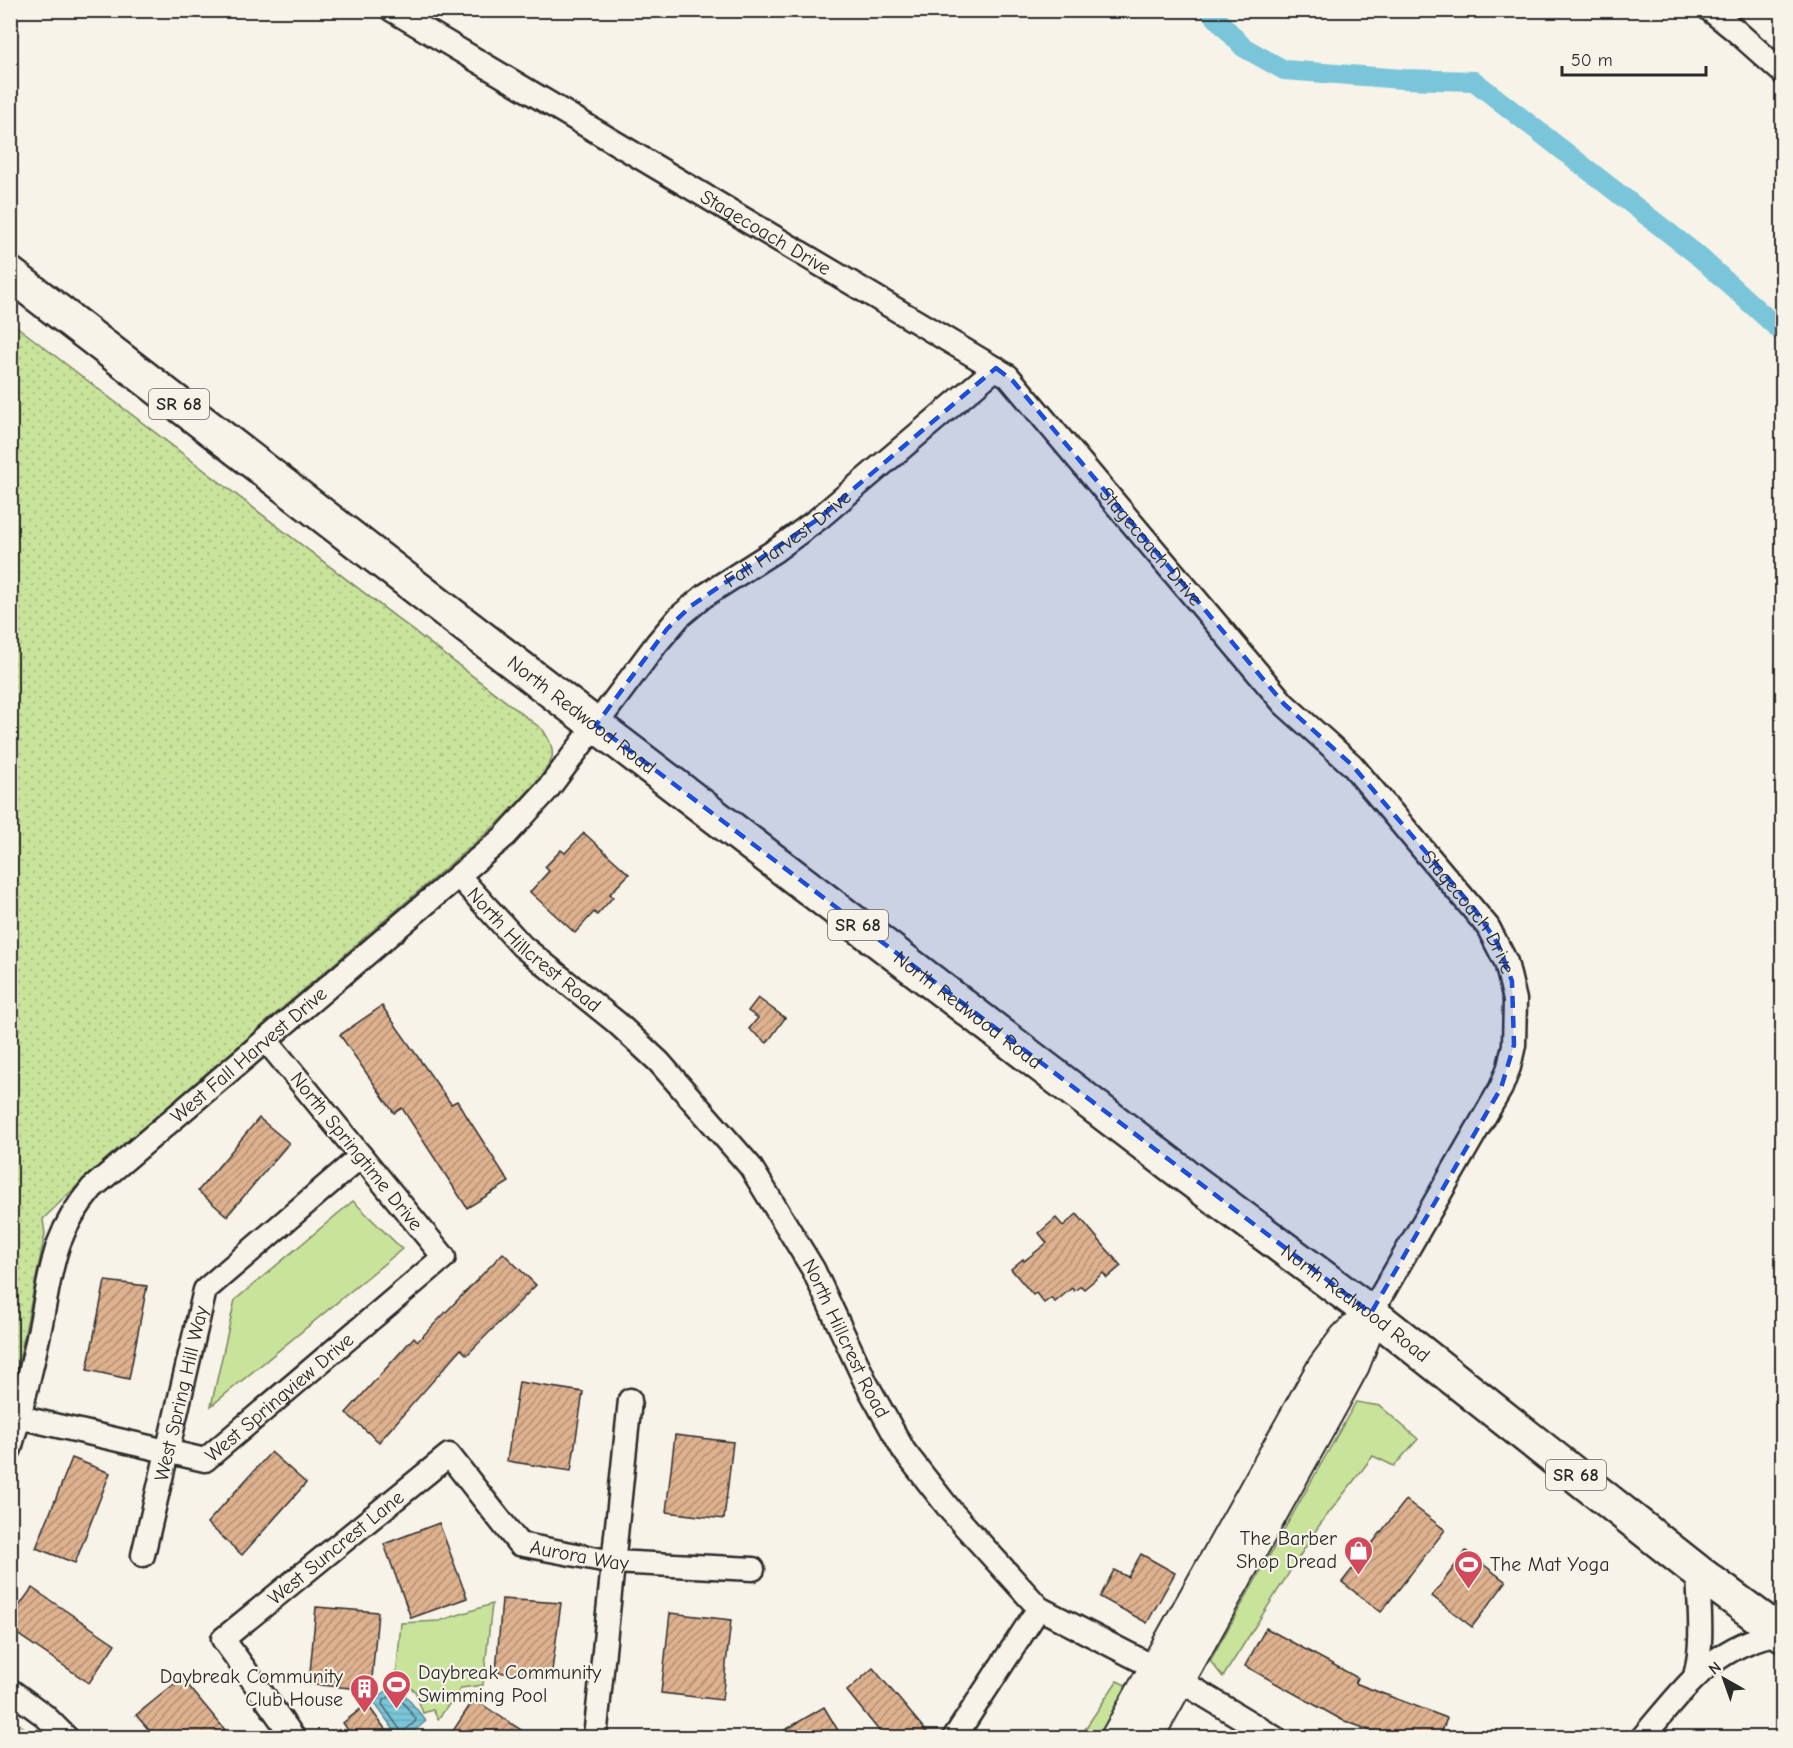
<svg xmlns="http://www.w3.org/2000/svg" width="1793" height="1748" viewBox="0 0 1793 1748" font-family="'Comic Neue',sans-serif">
  <defs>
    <pattern id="grass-dots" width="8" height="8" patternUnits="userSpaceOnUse" patternTransform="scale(1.5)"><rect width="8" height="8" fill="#c8e39a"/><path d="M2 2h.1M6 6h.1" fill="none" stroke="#acc385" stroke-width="1.8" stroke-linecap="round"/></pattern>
    <pattern id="water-rules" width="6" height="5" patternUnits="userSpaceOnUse" patternTransform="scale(1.5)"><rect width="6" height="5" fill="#7ac5d9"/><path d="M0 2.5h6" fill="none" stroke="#6aa9ba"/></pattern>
    <pattern id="building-hatch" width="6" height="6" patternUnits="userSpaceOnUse" patternTransform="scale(1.5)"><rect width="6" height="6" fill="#deb18f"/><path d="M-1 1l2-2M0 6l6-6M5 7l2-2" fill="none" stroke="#b49075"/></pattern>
  </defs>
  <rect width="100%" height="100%" fill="#f7f3e8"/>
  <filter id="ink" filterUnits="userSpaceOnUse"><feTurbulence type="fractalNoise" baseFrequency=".0167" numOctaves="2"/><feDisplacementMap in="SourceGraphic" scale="12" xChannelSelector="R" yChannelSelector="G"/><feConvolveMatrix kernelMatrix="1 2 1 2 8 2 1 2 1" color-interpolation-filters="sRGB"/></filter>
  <g filter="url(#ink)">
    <!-- grass -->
    <path fill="url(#grass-dots)" stroke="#7a8762" stroke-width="1.5" d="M11 322 543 730C548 738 554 747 552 757 549 772 510 810 498 823L89 1174 43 1219 45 1234 15 1381 11 1396Z"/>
    <!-- park -->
    <g fill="#c8e39a" stroke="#7a8762" stroke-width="1.5">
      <path d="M353 1201 402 1249 211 1406 235 1300Z"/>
      <path d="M1356 1402 1380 1406 1418 1439 1394 1466 1373 1456 1318 1527 1223 1677 1210 1661Z"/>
      <path d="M492 1604 483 1685 461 1688 438 1719 433 1710 423 1713 415 1691 396 1679 401 1623 439 1621Z"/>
      <path d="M1117 1681 1132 1688 1104 1737 1079 1738Z"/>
      <path d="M10 1717H11L35 1737H11Z"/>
    </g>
    <!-- water -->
    <path fill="url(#water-rules)" stroke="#5a8793" stroke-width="1.5" d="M396 1684 426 1721 407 1737H399L373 1701Z"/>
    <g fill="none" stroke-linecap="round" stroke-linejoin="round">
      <!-- shore -->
      <path stroke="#4b6971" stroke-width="1.5" d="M393 1694 397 1695 416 1719 415 1722 404 1731H401L382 1704 383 1701Z"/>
      <!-- canal -->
      <path stroke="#7ac5d9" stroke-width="20" d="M1209 10 1243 47 1284 70 1402 79 1474 81 1696 254 1782 332"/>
    </g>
    <!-- building -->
    <g fill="url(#building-hatch)" stroke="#2b2b2b" stroke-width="1.5">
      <path d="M584 833 629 874 610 894 613 897 597 915 594 912 575 933 530 892 549 871 545 867 561 850 565 853Z"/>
      <path d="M758 998 785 1018 767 1043 749 1029 758 1018 748 1011Z"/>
      <path d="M382 1006 451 1104 457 1101 509 1182 467 1208 402 1108 394 1113 340 1035Z"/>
      <path d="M259 1118 289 1143 227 1216 198 1191Z"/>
      <path d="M1077 1214 1121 1266 1107 1278 1103 1273 1084 1289 1081 1286 1074 1291 1072 1288 1055 1302 1051 1298 1044 1303 1036 1293 1033 1295 1011 1269 1023 1259 1024 1261 1047 1243 1039 1233 1056 1218 1063 1226Z"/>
      <path d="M503 1253 536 1285 467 1355 461 1349 379 1442 346 1413 414 1337 418 1341Z"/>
      <path d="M105 1281 147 1286 129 1379 87 1370Z"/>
      <path d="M519 1382 583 1392 571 1471 507 1461Z"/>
      <path d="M675 1435 733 1442 724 1519 666 1512Z"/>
      <path d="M271 1452 306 1483 242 1555 207 1523Z"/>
      <path d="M72 1458 110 1473 75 1563 36 1548Z"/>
      <path d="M1406 1500 1445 1530 1381 1612 1342 1582Z"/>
      <path d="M439 1523 467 1598 411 1618 384 1544Z"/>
      <path d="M1466 1551 1506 1582 1472 1627 1432 1596Z"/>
      <path d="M1141 1554 1175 1573 1147 1623 1100 1597 1114 1570 1128 1577Z"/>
      <path d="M32 1588 115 1644 89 1683 10 1629V1619Z"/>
      <path d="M502 1599 561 1603 551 1678 496 1672Z"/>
      <path d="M316 1607 378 1612 371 1690 309 1684Z"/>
      <path d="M670 1613 731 1620 722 1700 661 1693Z"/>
      <path d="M1266 1628 1358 1678 1355 1683 1447 1718 1440 1737H1388L1342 1720 1245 1666Z"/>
      <path d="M873 1668 931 1737H884L847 1691Z"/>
      <path d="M182 1678 231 1737H155L136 1715Z"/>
      <path d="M474 1699 495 1713 532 1737H449Z"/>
      <path d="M367 1704 391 1737H353L343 1723Z"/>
      <path d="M824 1707 842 1737H773Z"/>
    </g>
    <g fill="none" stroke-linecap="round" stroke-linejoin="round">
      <defs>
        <g id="street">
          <path id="s1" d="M392 10 1008 376 1284 704 1352 765 1488 927 1506 962 1515 1000 1514 1045 1509 1067 1501 1088 1371 1313"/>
          <path d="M1710 10 1736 31 1782 72"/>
          <path id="s2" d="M463 881 522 946 616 1022 659 1062 750 1166 813 1269 866 1383 904 1451 951 1511 1039 1608 1179 1680 1275 1738"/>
          <path id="s3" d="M19 1417 205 1460 444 1257 270 1045"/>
          <path id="s4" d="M10 1449C21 1411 31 1372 39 1333 52 1272 50 1238 92 1188L505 836 548 789 657 643 679 617 704 596 776 550 818 519 996 368"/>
          <path id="s5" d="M143 1555 205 1290 361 1156"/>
          <path d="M1695 1676C1704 1642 1699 1607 1698 1572"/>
          <path d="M10 1690 45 1716 67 1738"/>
          <path id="s6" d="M294 1738 223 1639 449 1455 519 1544 613 1562 753 1569"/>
          <path d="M595 1738 630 1400"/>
          <path d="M954 1738 1039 1608"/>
          <path d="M1642 1738C1684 1689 1713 1645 1780 1633"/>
        </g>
        <g id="secondary">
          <path d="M1117 1738 1324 1367 1345 1339 1371 1313"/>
          <path d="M1146 1738 1340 1389 1353 1365 1368 1326"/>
        </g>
        <g id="primary">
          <path id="s7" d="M10 274 470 629 1178 1170 1371 1313 1698 1572 1782 1634"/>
        </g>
      </defs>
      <!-- street casing -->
      <use href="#street" stroke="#2b2b2b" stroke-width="27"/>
      <!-- secondary casing -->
      <use href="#secondary" stroke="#2b2b2b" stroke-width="36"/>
      <!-- primary casing -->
      <use href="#primary" stroke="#2b2b2b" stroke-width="38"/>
      <!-- street -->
      <use href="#street" stroke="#f7f3e8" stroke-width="22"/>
      <!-- secondary -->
      <use href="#secondary" stroke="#f7f3e8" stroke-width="32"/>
      <!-- primary -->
      <use href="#primary" stroke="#f7f3e8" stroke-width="33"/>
    </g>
  </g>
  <!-- marked area -->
  <path fill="#1d4ed8" fill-opacity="0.2" stroke="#1d4ed8" stroke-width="4.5" stroke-dasharray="12 8" stroke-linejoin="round" d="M996 368 1013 381 1284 704 1352 765 1476 911 1498 944 1512 981 1514 1045 1501 1088 1371 1313 596 725 667 629 691 606 818 519Z"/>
  <!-- icons -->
  <defs>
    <symbol id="shop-pin" viewBox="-11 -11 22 30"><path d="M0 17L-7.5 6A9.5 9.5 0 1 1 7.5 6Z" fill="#d1495b" stroke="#f7f3e8"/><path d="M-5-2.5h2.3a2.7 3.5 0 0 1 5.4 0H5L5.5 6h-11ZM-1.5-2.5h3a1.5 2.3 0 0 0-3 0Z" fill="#fff"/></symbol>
    <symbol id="stadium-pin" viewBox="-11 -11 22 30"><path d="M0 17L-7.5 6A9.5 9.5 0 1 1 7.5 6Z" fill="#d1495b" stroke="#f7f3e8"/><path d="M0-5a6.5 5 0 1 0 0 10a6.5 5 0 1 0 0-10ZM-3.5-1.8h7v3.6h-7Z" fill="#fff"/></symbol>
    <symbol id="building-pin" viewBox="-11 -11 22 30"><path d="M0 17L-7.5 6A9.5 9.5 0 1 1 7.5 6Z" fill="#d1495b" stroke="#f7f3e8"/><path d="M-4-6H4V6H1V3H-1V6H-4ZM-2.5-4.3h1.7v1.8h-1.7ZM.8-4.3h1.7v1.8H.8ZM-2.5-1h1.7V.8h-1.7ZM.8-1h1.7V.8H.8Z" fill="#fff"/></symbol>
  </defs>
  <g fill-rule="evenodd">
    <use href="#shop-pin" x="1342" y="1534" width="33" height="45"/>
    <use href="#stadium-pin" x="1452" y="1548" width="33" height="45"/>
    <use href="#stadium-pin" x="380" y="1668" width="33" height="45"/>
    <use href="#building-pin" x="348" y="1672" width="33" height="45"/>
  </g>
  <g text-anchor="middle" stroke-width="4.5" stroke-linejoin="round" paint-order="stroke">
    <!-- shield labels -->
    <g fill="#f7f3e8" stroke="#686764" stroke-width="1.5">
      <rect x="149" y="389" width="60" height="30" rx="4.5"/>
      <rect x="828" y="910" width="60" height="30" rx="4.5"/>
      <rect x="1546" y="1460" width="60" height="30" rx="4.5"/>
    </g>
    <g font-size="18" font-weight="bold" fill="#2b2b2b">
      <text x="179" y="410">SR 68</text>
      <text x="858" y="931">SR 68</text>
      <text x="1576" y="1481">SR 68</text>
    </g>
    <!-- street labels -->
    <g font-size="20" fill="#2b2b2b" stroke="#f7f3e8">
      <text dy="7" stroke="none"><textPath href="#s1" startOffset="435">Stagecoach Drive</textPath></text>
      <text dy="7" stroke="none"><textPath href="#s4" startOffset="1233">Fall Harvest Drive</textPath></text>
      <text dy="7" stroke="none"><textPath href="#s1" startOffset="939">Stagecoach Drive</textPath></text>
      <text dy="7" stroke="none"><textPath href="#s7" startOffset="722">North Redwood Road</textPath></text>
      <text dy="7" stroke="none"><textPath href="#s1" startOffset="1425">Stagecoach Drive</textPath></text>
      <text dy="7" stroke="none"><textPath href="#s2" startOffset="99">North Hillcrest Road</textPath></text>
      <text dy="7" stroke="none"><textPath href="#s7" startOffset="1208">North Redwood Road</textPath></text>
      <text dy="7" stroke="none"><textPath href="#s4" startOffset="482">West Fall Harvest Drive</textPath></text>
      <text transform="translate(357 1151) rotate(51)" y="7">North Springtime Drive</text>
      <text dy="7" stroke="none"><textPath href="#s7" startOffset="1694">North Redwood Road</textPath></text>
      <text dy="7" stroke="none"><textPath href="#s2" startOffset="603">North Hillcrest Road</textPath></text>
      <text dy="7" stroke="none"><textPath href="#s5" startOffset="166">West Spring Hill Way</textPath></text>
      <text dy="7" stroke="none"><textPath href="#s3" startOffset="288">West Springview Drive</textPath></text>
      <text dy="7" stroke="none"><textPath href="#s6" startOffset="267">West Suncrest Lane</textPath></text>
      <text dy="7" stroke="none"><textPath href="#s6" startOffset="588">Aurora Way</textPath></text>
    </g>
    <!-- poi labels -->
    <g font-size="20" fill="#2b2b2b" stroke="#f7f3e8" text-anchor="end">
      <text x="1337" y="1545">The Barber<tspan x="1337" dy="23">Shop Dread</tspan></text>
      <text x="1490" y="1571" text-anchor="start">The Mat Yoga</text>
      <text x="418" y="1679" text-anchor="start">Daybreak Community<tspan x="418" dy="23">Swimming Pool</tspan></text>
      <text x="343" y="1683">Daybreak Community<tspan x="343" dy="23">Club House</tspan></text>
    </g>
  </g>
  <!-- margin -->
  <rect width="1793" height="1748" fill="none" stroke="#f7f3e8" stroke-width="36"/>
  <rect x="18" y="18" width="1757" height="1712" fill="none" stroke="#2b2b2b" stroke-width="2" filter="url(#ink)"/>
  <!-- north arrow -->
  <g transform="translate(1724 1679) rotate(320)" stroke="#f7f3e8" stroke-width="4.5" paint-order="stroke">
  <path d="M0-4.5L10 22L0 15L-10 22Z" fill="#2b2b2b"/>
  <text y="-9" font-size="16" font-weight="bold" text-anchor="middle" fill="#2b2b2b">N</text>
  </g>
  <!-- scale -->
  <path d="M1562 66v9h144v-9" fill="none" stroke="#2b2b2b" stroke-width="3"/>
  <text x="1571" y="66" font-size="18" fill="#2b2b2b" stroke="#f7f3e8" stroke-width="4.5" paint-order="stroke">50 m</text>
</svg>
